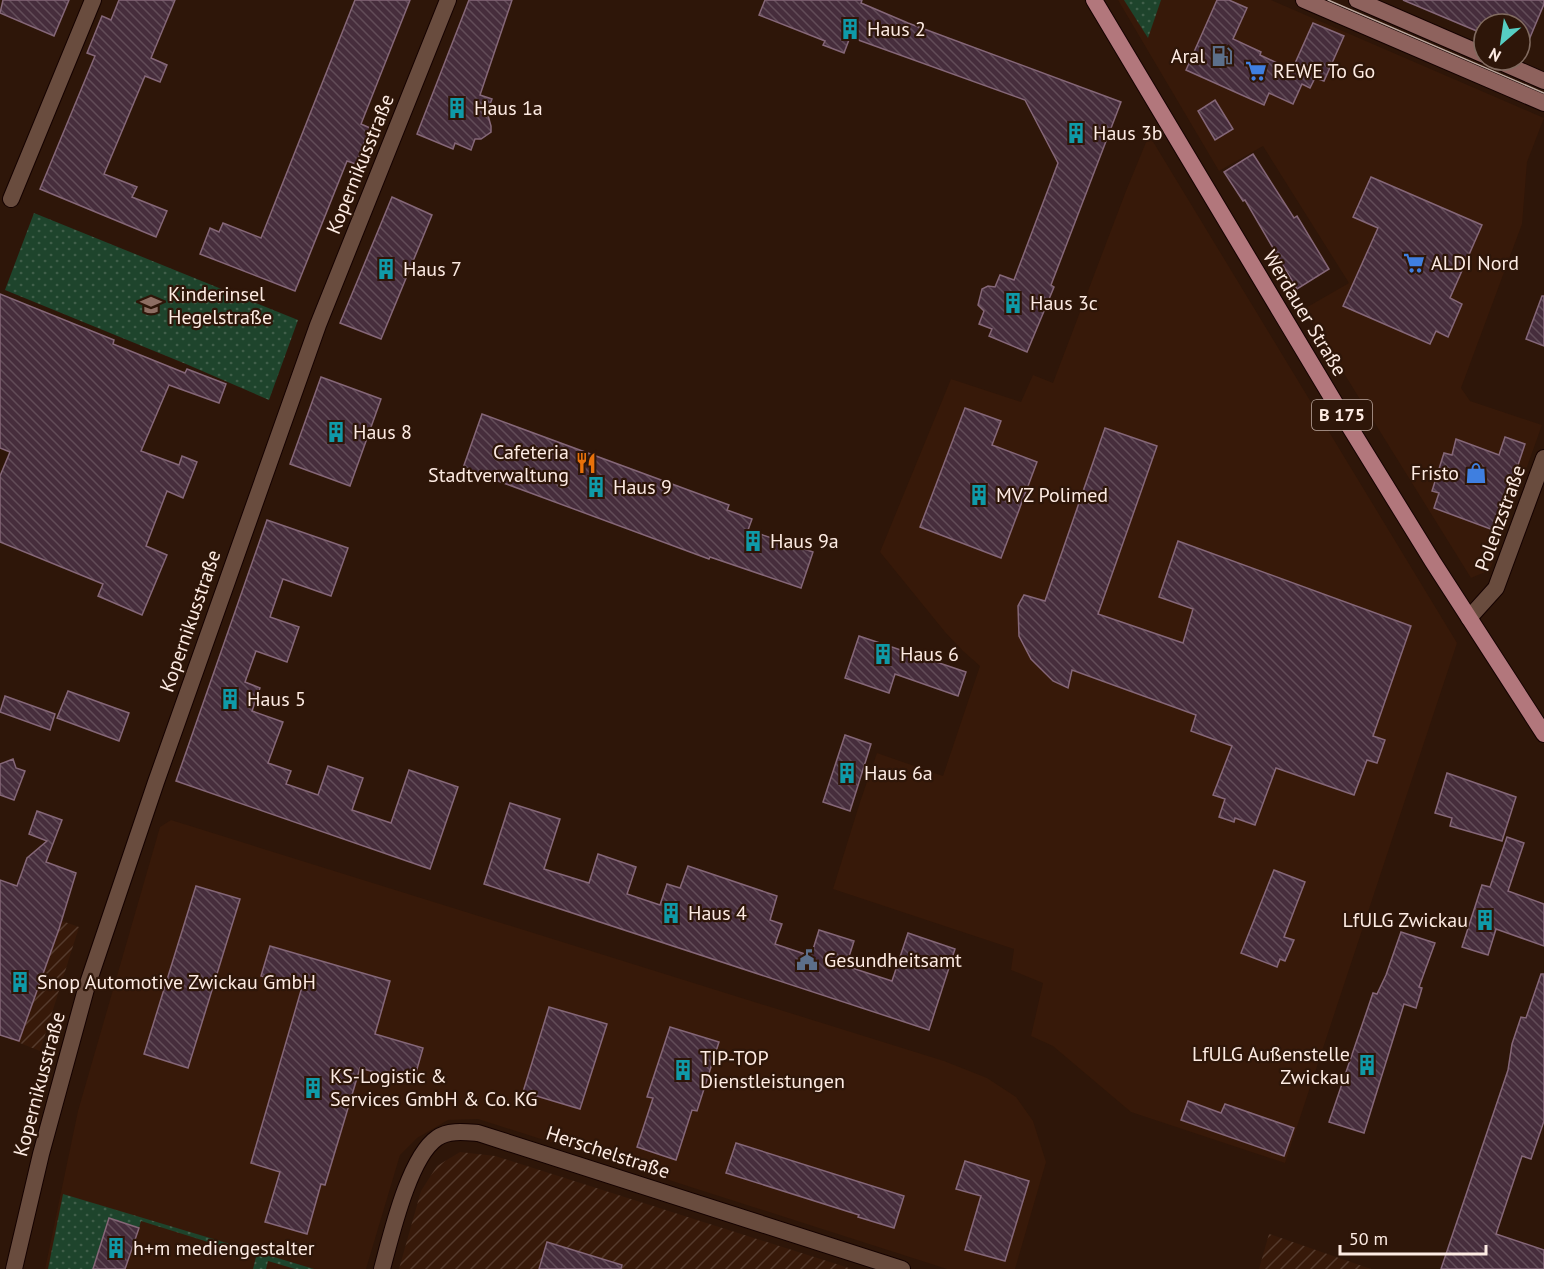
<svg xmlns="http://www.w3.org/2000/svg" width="1544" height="1269" viewBox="0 0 1544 1269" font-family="'PT Sans',sans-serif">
  <defs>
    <pattern id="industrial-furrows" width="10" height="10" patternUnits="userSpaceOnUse" patternTransform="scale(1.5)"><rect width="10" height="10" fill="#371909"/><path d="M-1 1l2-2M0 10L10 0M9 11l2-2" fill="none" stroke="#553b2d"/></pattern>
    <pattern id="green-dots" width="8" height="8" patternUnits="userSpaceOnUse" patternTransform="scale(1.5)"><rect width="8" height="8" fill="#1e442c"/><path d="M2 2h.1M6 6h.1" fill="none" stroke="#405f4a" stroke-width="1.8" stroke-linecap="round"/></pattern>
    <pattern id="building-back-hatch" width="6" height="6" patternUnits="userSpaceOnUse" patternTransform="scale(1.5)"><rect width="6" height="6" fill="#462d3c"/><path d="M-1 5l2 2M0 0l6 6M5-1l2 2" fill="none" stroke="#624c58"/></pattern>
  </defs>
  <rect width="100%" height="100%" fill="#2e1609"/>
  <!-- built -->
  <g fill="#371909">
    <path d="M1118 0H1271L1544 118 1527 162 1522 224 1461 388 1470 401 1542 425 1490 570 1471 578 1304 309 1349 283 1263 146 1219 171Z"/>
    <path d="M1149 135 1457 643 1285 1163 1131 1112 1053 1046 1031 1036 1043 983 1011 970 1014 949 833 889 860 802 877 753 943 776 980 666 963 651 945 632 880 552 951 379 1021 402 1033 375 1053 383 1126 191Z"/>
    <path d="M171 820 944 1061 987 1078 1016 1097 1033 1121 1046 1162 1015 1269H947L478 1119 448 1120 417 1138 400 1155 366 1269H45L78 1111 160 827Z"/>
  </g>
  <!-- industrial -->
  <g fill="url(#industrial-furrows)">
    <path d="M0 899 79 927 40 1051 0 1035Z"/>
    <path d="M460 1152 495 1156 852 1269H399L421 1191 437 1166Z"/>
    <path d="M1269 1234 1371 1269H1259Z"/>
  </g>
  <!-- green -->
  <g fill="url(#green-dots)">
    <path d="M1124 0H1161L1148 38Z"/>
    <path d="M34 213 298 320 269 400 186 364 5 290Z"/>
    <path d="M63 1194 314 1269H295L268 1261 266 1269H253L256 1257 141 1221 139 1228 109 1218 93 1269H48Z"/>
  </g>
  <!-- building -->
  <g fill="url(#building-back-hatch)" stroke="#856778" stroke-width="1.5">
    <path d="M3 0H69L54 36 0 13Z"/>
    <path d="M119 0H175L151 58 167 65 160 82 145 76 104 174 137 187 132 197 167 211 156 237 40 189 95 56 87 53 102 16 111 20Z"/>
    <path d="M355 0H410L361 124 370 128 356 164 347 161 295 291 200 254 210 228 219 232 223 223 261 238Z"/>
    <path d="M469 0H512L480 95 492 99 487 112 491 126V132L481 139H475L471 150 455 143 453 149 417 134Z"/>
    <path d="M765 0H862L861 3 908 23 1121 102 1051 285 1054 287 1027 352 989 336 992 329 979 324 984 311 978 305 982 289 988 286 995 287 1000 275 1014 280 1058 163 1025 100 850 37 844 53 823 45 825 41 759 15Z"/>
    <path d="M1217 0H1229L1247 8 1233 39 1261 52 1260 55 1292 70 1313 23 1344 36 1324 81 1315 78 1310 88 1302 84 1293 104 1269 93 1264 105 1186 70Z"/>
    <path d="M1403 0H1544V4L1521 59 1520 24H1484V34Z"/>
    <path d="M1215 100 1233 129 1215 140 1198 111Z"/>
    <path d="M1253 154 1294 218 1297 216 1329 269 1297 289 1245 200 1243 201 1224 172Z"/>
    <path d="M1371 177 1482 225 1450 298 1462 304 1448 337 1436 331 1430 344 1343 306 1378 228 1353 217Z"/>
    <path d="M392 197 432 215 381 339 340 323Z"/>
    <path d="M0 294 114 340 113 344 185 373 187 369 226 384 219 403 169 385 141 451 179 465 182 456 197 462 183 498 167 491 146 546 167 555 142 615 98 596 103 584 0 542V476L10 452 0 448Z"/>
    <path d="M1542 296H1544V346L1526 339Z"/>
    <path d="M321 377 381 399 350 486 290 464Z"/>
    <path d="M965 408 1001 421 992 445 1037 462 1001 558 920 527Z"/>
    <path d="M482 414 729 505 727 510 752 519 748 530 813 552 801 588 710 557 709 559 463 468Z"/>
    <path d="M1105 428 1157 446 1098 614 1183 643 1193 609 1159 597 1178 541 1411 626 1373 736 1385 740 1377 763 1367 760 1354 795 1276 768 1255 825 1235 818 1234 822 1219 817 1225 799 1213 795 1232 746 1191 731 1196 715 1072 670 1068 688 1053 681 1031 659 1019 636 1018 606 1024 595 1045 601Z"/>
    <path d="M1505 437 1525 444 1496 531 1434 508 1439 493 1432 491 1444 453 1452 455 1456 439 1499 455Z"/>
    <path d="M267 520 348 548 331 596 283 579 270 617 299 627 287 662 256 651 245 682 260 688 252 711 283 722 268 763 291 771 286 784 318 795 328 766 363 778 352 810 391 823 409 770 458 787 430 869 176 781Z"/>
    <path d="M859 636 966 672 958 696 895 674 889 693 845 678Z"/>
    <path d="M68 691 129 713 119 741 57 718Z"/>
    <path d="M5 696 55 714 50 730 0 712Z"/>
    <path d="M845 735 871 744 850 811 823 802Z"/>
    <path d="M13 759 16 768 25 771 14 800 0 795V764Z"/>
    <path d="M1447 773 1516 797 1502 841 1450 826 1452 818 1435 813Z"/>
    <path d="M510 803 560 819 544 869 589 883 598 854 636 867 627 894 660 905 667 884 680 888 688 866 777 896 770 920 782 924 775 944 811 956 819 930 854 941 846 966 892 981 908 933 955 949 929 1030 484 884Z"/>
    <path d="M37 811 62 820 46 862 76 873 59 929 19 1041 0 1035V880L17 886 27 858 47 841 29 834Z"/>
    <path d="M1507 837 1524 843 1508 891 1544 904V946L1496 929 1488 955 1462 947 1482 885 1490 887Z"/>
    <path d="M1274 870 1305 882 1284 937 1294 940 1285 961 1280 959 1277 967 1241 953Z"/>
    <path d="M196 886 240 899 188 1068 144 1054Z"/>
    <path d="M1401 932 1435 943 1419 987 1422 988 1416 1008 1404 1004 1364 1133 1329 1122 1373 993 1377 994 1386 975Z"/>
    <path d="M270 946 390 981 375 1034 423 1048 413 1083 360 1068 325 1185 321 1184 307 1234 265 1222 280 1172 251 1163 302 987 261 976Z"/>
    <path d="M1541 974H1544V1121L1531 1159 1522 1156 1496 1234 1544 1250V1269H1441L1508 1070 1512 1044 1521 1017 1526 1018Z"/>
    <path d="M549 1007 607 1024 580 1109 523 1092Z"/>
    <path d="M670 1027 719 1042 697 1111 692 1110 676 1160 637 1147 653 1098 647 1097Z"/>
    <path d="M1188 1101 1221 1113 1225 1104 1294 1128 1284 1156 1181 1120Z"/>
    <path d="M736 1143 904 1196 894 1228 858 1217 859 1215 726 1173Z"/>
    <path d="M965 1161 1029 1181 1005 1261 965 1250 981 1196 956 1189Z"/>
    <path d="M109 1218 139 1228 125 1269H93Z"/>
    <path d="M547 1242 622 1265 621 1269H539Z"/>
  </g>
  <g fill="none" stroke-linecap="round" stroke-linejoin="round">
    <defs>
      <g id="minor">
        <path d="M11 199 93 0"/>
        <path d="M1469 618 1496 588 1544 458"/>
        <path d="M382 1269C391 1236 409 1157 437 1138 448 1130 465 1132 478 1133L902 1269"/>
      </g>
      <path id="tertiary" d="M14 1269 41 1154 86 989 156 782 318 325 448 0"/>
      <g id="secondary">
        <path d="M1304 0 1544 103"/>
        <path d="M1357 0 1484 55"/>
        <path d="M1496 60 1544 81"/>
      </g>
      <path id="primary" d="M1094 0 1338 408 1433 562 1544 734"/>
    </defs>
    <!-- minor casing -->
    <use href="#minor" stroke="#150200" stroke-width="18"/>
    <!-- tertiary casing -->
    <use href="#tertiary" stroke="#150200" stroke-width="18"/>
    <!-- secondary casing -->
    <use href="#secondary" stroke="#150200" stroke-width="18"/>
    <!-- primary casing -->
    <use href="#primary" stroke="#150200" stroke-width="18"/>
    <!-- minor -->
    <use href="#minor" stroke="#694c3e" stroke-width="16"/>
    <!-- tertiary -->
    <use href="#tertiary" stroke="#694c3e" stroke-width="16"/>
    <!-- secondary -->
    <use href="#secondary" stroke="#8e625d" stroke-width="16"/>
    <!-- primary -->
    <use href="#primary" stroke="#b2777c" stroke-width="16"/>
    <!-- tram -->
    <path stroke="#bca89f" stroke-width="1.5" d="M1328 0 1544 93"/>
  </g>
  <!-- icons -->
  <defs>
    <symbol id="building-bare" viewBox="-9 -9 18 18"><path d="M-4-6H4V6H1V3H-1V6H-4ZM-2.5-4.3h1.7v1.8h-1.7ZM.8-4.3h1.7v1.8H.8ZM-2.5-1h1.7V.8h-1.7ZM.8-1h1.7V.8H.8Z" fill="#0f9aa8" stroke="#2e1609" stroke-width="2.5" paint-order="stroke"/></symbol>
    <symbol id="fuel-bare" viewBox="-9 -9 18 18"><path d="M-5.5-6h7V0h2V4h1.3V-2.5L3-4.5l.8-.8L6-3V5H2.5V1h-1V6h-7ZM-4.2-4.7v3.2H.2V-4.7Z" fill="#5c6f8a" stroke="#2e1609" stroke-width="2.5" paint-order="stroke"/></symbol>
    <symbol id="supermarket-bare" viewBox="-9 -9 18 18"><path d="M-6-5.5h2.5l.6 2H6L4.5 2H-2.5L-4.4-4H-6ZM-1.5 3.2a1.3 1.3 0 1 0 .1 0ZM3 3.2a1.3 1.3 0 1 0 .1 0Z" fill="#3f7fe0" stroke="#2e1609" stroke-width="2.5" paint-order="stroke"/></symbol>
    <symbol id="school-bare" viewBox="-9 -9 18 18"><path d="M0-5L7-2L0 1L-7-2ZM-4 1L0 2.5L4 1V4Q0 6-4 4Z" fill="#8d6e63" stroke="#2e1609" stroke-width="2.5" paint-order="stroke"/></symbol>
    <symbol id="restaurant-bare" viewBox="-9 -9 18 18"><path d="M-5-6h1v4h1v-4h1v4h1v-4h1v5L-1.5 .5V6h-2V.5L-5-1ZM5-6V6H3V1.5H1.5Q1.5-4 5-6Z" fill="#e8710a" stroke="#2e1609" stroke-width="2.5" paint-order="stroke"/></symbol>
    <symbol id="shop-bare" viewBox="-9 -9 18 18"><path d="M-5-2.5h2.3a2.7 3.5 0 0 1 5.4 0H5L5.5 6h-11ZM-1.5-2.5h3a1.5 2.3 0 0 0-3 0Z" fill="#3f7fe0" stroke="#2e1609" stroke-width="2.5" paint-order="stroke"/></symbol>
    <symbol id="civic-bare" viewBox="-9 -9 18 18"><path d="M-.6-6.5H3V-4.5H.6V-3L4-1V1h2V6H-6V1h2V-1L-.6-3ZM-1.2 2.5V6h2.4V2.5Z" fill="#5c6f8a" stroke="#2e1609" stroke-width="2.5" paint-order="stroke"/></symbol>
  </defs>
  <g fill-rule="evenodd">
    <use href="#building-bare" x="835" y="14" width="30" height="30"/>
    <use href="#fuel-bare" x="1207" y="41" width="30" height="30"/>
    <use href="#supermarket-bare" x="1241" y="56" width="30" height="30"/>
    <use href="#building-bare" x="442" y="93" width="30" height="30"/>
    <use href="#building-bare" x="1061" y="118" width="30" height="30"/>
    <use href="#supermarket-bare" x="1399" y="248" width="30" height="30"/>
    <use href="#building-bare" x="371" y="254" width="30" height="30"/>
    <use href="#building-bare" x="998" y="288" width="30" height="30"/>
    <use href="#school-bare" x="136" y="290" width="30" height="30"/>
    <use href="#building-bare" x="321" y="417" width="30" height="30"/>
    <use href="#restaurant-bare" x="571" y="448" width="30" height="30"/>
    <use href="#shop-bare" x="1461" y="458" width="30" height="30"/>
    <use href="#building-bare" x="581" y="472" width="30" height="30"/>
    <use href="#building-bare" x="964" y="480" width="30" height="30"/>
    <use href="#building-bare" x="738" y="526" width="30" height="30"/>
    <use href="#building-bare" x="868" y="639" width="30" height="30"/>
    <use href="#building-bare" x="215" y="684" width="30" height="30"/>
    <use href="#building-bare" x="832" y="758" width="30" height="30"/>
    <use href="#building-bare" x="656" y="898" width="30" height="30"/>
    <use href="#building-bare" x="1470" y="905" width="30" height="30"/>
    <use href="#civic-bare" x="792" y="945" width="30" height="30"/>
    <use href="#building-bare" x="5" y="967" width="30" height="30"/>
    <use href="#building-bare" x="1352" y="1050" width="30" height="30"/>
    <use href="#building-bare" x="668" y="1055" width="30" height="30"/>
    <use href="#building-bare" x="298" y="1073" width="30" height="30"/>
    <use href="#building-bare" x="101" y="1233" width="30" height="30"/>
  </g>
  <g text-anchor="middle" stroke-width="4.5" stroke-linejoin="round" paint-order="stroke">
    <!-- shield labels -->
    <rect fill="#2e1609" stroke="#bfaba2" stroke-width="1.5" x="1312" y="400" width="60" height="30" rx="4.5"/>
    <g font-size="18" font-weight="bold" fill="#fdebe3">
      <text x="1342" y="421">B 175</text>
    </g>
    <!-- poi labels -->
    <g font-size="20" fill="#fdebe3" stroke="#2e1609" text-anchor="start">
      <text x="867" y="36">Haus 2</text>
      <text x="1205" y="63" text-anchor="end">Aral</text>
      <text x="1273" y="78">REWE To Go</text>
      <text x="474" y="115">Haus 1a</text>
      <text x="1093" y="140">Haus 3b</text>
      <text x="1431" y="270">ALDI Nord</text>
      <text x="403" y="276">Haus 7</text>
      <text x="168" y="301">Kinderinsel<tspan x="168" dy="23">Hegelstraße</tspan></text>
      <text x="1030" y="310">Haus 3c</text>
      <text x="353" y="439">Haus 8</text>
      <text x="569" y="459" text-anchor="end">Cafeteria<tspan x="569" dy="23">Stadtverwaltung</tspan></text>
      <text x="1459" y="480" text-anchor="end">Fristo</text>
      <text x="613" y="494">Haus 9</text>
      <text x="996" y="502">MVZ Polimed</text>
      <text x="770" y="548">Haus 9a</text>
      <text x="900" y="661">Haus 6</text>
      <text x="247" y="706">Haus 5</text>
      <text x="864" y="780">Haus 6a</text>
      <text x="688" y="920">Haus 4</text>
      <text x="1468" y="927" text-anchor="end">LfULG Zwickau</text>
      <text x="824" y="967">Gesundheitsamt</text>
      <text x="37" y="989">Snop Automotive Zwickau GmbH</text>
      <text x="1350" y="1061" text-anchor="end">LfULG Außenstelle<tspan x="1350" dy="23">Zwickau</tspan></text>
      <text x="700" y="1065">TIP-TOP<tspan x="700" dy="23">Dienstleistungen</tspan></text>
      <text x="330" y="1083">KS-Logistic &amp;<tspan x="330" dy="23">Services GmbH &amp; Co. KG</tspan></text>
      <text x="133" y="1255">h+m mediengestalter</text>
    </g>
    <!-- street labels -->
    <g font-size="20" fill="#fdebe3" stroke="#2e1609">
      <text transform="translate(360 164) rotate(-68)" y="7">Kopernikusstraße</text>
      <text transform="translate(1305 313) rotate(59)" y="7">Werdauer Straße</text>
      <text transform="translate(1500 518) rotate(-70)" y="7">Polenzstraße</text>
      <text transform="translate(190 621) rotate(-71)" y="7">Kopernikusstraße</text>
      <text transform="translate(39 1084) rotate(-75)" y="7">Kopernikusstraße</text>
      <text transform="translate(608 1152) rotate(18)" y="7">Herschelstraße</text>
    </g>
  </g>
  <!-- north arrow -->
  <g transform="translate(1502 42) rotate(209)"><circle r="28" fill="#2e1609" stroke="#816b60" stroke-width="1.5"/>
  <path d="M0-4.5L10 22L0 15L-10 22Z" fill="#56cec3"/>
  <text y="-9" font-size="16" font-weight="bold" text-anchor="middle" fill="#fdebe3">N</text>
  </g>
  <!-- scale -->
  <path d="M1340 1245v9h146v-9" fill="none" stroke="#fdebe3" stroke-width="3"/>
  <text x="1349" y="1245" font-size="18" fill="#fdebe3" stroke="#2e1609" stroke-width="4.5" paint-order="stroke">50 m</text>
</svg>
